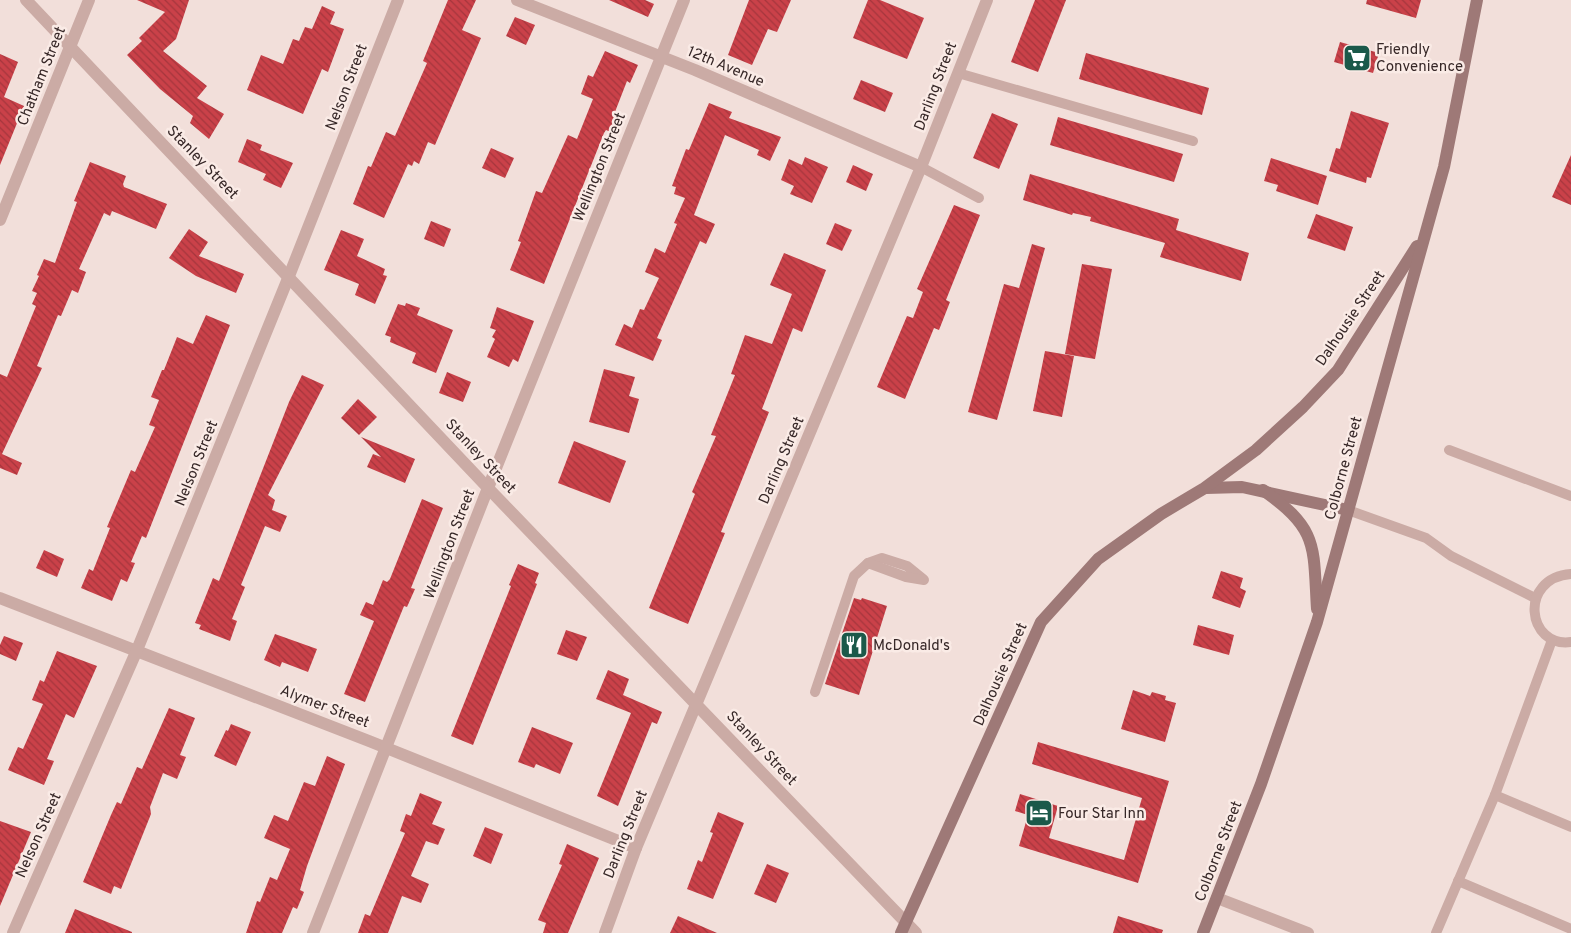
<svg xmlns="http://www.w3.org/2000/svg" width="1571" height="933" viewBox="0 0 1571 933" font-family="Overpass,sans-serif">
  <defs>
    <pattern id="building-back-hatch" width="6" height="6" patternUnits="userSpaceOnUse" patternTransform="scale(1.25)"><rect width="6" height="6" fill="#ca4149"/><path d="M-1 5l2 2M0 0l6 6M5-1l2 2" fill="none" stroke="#a5363d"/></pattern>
  </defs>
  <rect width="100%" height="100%" fill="#f2dfda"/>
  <!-- building -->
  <g fill="url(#building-back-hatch)">
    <path d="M137 0H189L176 39 163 51 207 86 197 98 224 114 209 139 190 123 193 116 160 89 127 55 142 41 139 38 165 12Z"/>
    <path d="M448 0H476L462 30 481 38 435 145 428 142 419 164 414 161 412 166 408 164 384 218 353 204 368 166 371 167 386 132 395 136 427 63 423 61Z"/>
    <path d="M609 0H645L654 4 648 17Z"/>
    <path d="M749 0H791L777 32 768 29 752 65 728 55Z"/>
    <path d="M868 0H880L924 18 907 59 853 38Z"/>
    <path d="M1035 0H1066L1038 72 1011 62Z"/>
    <path d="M1367 0H1421L1416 18 1366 4Z"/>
    <path d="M322 6 335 12 330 24 344 29 328 72 322 69 303 114 247 90 261 55 283 64 293 39 299 41 305 27 312 29Z"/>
    <path d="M515 17 535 25 526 45 506 36Z"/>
    <path d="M1340 42 1379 53 1373 73 1334 62Z"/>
    <path d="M605 51 638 65 630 83 627 81 613 117 618 119 613 133 606 130 604 133 544 284 510 270 521 242 518 241 536 191 542 193 568 135 577 139 593 99 581 94 588 75 593 77Z"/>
    <path d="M1086 53 1209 88 1202 115 1079 79Z"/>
    <path d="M0 54 18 62 4 97 24 106 0 165Z"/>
    <path d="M861 80 893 93 885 112 853 99Z"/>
    <path d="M709 103 732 112 729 118 781 137 770 161 757 155 759 150 725 135 694 215 715 224 706 244 700 241 657 338 662 340 653 361 615 345 624 324 632 328 640 309 644 310 659 278 645 272 655 248 665 253 677 224 674 223 685 198 674 194 676 187 672 186 686 149 689 150Z"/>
    <path d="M1351 111 1389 123 1371 178 1367 177 1366 183 1329 171 1336 148 1340 149Z"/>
    <path d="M992 113 1018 124 999 169 973 158Z"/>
    <path d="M1058 117 1183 154 1174 182 1050 145Z"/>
    <path d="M247 139 262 145 260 150 293 163 281 188 263 180 266 174 238 162Z"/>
    <path d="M491 148 514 158 505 178 482 168Z"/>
    <path d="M1571 155V205L1552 197Z"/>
    <path d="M805 157 828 167 812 203 790 194 794 186 781 180 789 159 802 165Z"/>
    <path d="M1271 158 1327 176 1318 205 1276 191 1278 185 1264 181Z"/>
    <path d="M90 162 126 176 123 184 124 187 167 204 156 229 112 211 110 216 104 213 79 269 86 272 78 293 72 290 61 316 58 315 37 366 42 368 2 454 22 463 17 475 0 468V374L7 377 36 306 32 304 37 293 32 291 39 276 37 275 44 259 55 263 77 202 74 201Z"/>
    <path d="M853 165 873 174 866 191 846 182Z"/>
    <path d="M1030 174 1179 219 1176 230 1249 253 1241 281 1160 257 1165 243 1090 221 1091 217 1073 213 1072 215 1023 200Z"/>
    <path d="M954 205 980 215 946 300 950 302 939 330 934 328 905 399 877 387 907 316 913 318 923 292 917 289Z"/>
    <path d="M1316 214 1353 227 1345 251 1307 238Z"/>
    <path d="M431 221 451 229 444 247 424 239Z"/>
    <path d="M835 223 852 230 842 251 826 244Z"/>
    <path d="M189 229 208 242 199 256 244 274 236 293 196 276 169 258Z"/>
    <path d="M341 230 364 239 357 256 385 269 383 275 387 276 375 304 355 295 359 284 324 270Z"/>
    <path d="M1032 244 1045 248 997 420 968 412 1004 284 1019 288Z"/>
    <path d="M784 253 826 270 802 332 793 328 762 409 769 412 721 532 725 533 688 624 649 608 695 494 692 492 716 436 711 435 735 375 731 374 745 335 772 344 792 294 770 285Z"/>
    <path d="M1082 264 1112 269 1095 359 1065 354Z"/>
    <path d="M406 303 420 308 417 315 453 330 436 373 412 363 416 353 390 342 391 337 385 335 398 304 405 306Z"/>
    <path d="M497 307 534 321 518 362 513 359 509 367 487 357 495 339 492 337 496 330 490 328Z"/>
    <path d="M206 315 230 325 146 538 142 536 131 562 135 563 127 582 121 579 112 601 81 588 89 569 93 571 110 528 107 527 131 470 135 472 155 427 149 425 159 400 151 397 162 370H164L177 337 193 344Z"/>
    <path d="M1045 351 1074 356 1062 417 1033 411Z"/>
    <path d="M604 369 635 377 629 396 639 399 629 433 589 422Z"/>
    <path d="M447 372 471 382 463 402 439 393Z"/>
    <path d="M302 375 324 385 268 495 275 500 272 510 287 516 280 532 265 526 241 585 245 587 232 619 237 621 230 641 199 629 201 625 195 623 213 578 219 581 289 402Z"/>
    <path d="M358 399 377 417 359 435 341 418Z"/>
    <path d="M361 437 415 459 405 483 367 467 373 454 381 457Z"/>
    <path d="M574 441 626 461 610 503 558 483Z"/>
    <path d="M422 499 443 508 411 588 415 589 407 607 404 606 365 702 344 694 374 621 360 615 366 602 373 605 383 580 387 582 390 579Z"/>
    <path d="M44 550 64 559 57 577 36 568Z"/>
    <path d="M518 564 539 573 535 583 537 584 473 745 451 736 511 586 509 585Z"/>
    <path d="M1221 571 1243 578 1240 588 1246 591 1240 608 1212 598Z"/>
    <path d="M854 598 861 600 862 598 887 606 859 695 825 684Z"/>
    <path d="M1198 625 1234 635 1229 655 1193 645Z"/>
    <path d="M566 630 587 637 577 661 557 654Z"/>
    <path d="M275 634 317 649 308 672 282 662 280 667 264 660Z"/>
    <path d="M4 636 23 643 16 661 0 654V645Z"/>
    <path d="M57 651 97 666 74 718 66 714 47 759 54 761 44 785 8 770 18 747 23 749 43 704 32 700 40 680 44 682Z"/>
    <path d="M608 670 629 679 623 695 662 712 657 724 652 722 618 806 597 796 631 713 596 699Z"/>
    <path d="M1133 690 1150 696 1152 692 1166 696 1165 700 1176 703 1165 742 1121 729Z"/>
    <path d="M169 708 195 718 180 755 186 757 177 779 163 773 150 807 151 814 121 889 114 886 111 894 83 882 111 815 117 802 121 804 124 797 137 767 142 769Z"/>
    <path d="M231 724 251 732 236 766 214 756 226 730 228 731Z"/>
    <path d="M532 727 573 743 560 774 536 764 534 768 518 762Z"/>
    <path d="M1038 742 1169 781 1138 883 1019 846 1028 815 1015 811 1020 794 1058 806 1049 838 1124 860 1142 798 1032 764Z"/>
    <path d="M327 756 345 764 307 866 300 890 304 892 297 909 293 907 282 933H246L257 901 260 902 270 877 277 880 290 849 264 838 274 815 288 821 304 782 315 786Z"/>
    <path d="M420 793 442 802 432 824 445 829 438 845 426 841 411 876 429 884 421 903 402 896 388 933H358L365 914 370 916 405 833 400 831 406 814 411 816Z"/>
    <path d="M718 812 744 823 713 899 687 889 698 860 702 862 713 833 710 832Z"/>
    <path d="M0 821 31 832 0 906Z"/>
    <path d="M485 827 503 834 491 864 473 856Z"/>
    <path d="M567 844 599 858 568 933H543L546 923 538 920 562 865 559 864Z"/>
    <path d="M767 864 789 873 776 903 754 894Z"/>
    <path d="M75 909 132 932V933H65Z"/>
    <path d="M678 916 717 933H670Z"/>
    <path d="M1118 916 1163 930 1162 933H1113Z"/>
  </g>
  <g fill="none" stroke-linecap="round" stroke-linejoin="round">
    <!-- service -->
    <g stroke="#cbaba5" stroke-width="10">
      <path d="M958 73 1193 141"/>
      <path d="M921 167 979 198"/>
      <path d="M1449 450 1571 496"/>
      <path d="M1348 510 1426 538 1451 556 1535 598"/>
      <path d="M868 563 882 558 907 566 923 579"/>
      <path d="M1571 574C1518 578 1527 648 1571 642"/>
      <path d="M815 692 854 576 868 563 906 577 924 580"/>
      <path d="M1495 795 1571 827"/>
      <path d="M1458 881 1571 929"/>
      <path d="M1436 933 1495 795 1552 640"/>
    </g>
    <!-- minor -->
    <g stroke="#cbaba5" stroke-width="12">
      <path d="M517 0 695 70 921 167"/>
      <path d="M0 220 89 0"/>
      <path d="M0 598 369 741 636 848"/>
      <path d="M1217 898 1308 933"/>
      <path d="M13 933 137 650 289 276 398 0"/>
      <path d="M313 933 488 488 684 0"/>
      <path d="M605 933 636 848 921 167 987 0"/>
    </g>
    <!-- tertiary -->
    <path stroke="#cbaba5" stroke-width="12" d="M26 0 488 488 916 933"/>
    <!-- secondary -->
    <g stroke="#9e7977" stroke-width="12">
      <path d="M1206 488 1242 487 1348 510"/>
      <path d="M1263 490C1319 530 1313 545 1317 609"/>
      <path d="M901 933 1041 622 1098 559 1161 514 1203 489 1256 450 1303 407 1338 370 1417 246"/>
      <path d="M1203 933 1261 784 1317 622 1444 167 1477 0"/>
    </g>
  </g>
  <!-- icons -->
  <defs>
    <symbol id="supermarket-square" viewBox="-11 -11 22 22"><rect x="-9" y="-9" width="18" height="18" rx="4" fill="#1b594a" stroke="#faebe6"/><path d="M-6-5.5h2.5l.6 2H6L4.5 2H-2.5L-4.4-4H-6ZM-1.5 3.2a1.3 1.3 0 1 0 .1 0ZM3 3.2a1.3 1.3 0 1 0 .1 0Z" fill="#fff"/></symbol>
    <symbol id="restaurant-square" viewBox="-11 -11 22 22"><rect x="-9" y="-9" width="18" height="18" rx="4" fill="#1b594a" stroke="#faebe6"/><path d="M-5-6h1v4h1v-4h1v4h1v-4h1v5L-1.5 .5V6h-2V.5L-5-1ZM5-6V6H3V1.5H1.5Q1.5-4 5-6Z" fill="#fff"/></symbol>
    <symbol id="hotel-square" viewBox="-11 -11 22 22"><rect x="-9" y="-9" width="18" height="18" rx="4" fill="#1b594a" stroke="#faebe6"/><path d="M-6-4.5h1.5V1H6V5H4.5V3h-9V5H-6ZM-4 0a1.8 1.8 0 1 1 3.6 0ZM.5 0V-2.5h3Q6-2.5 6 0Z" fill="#fff"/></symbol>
  </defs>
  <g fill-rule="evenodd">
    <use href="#supermarket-square" x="1341" y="42" width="32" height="32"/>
    <use href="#restaurant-square" x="838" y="629" width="32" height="32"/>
    <use href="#hotel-square" x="1023" y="797" width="32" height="32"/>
  </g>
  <g text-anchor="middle" stroke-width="5" stroke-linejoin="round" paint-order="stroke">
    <!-- poi labels -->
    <g font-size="15" fill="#362727" stroke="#faebe6" text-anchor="start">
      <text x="1376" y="54">Friendly<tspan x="1376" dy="17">Convenience</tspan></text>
      <text x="873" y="650">McDonald's</text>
      <text x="1058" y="818">Four Star Inn</text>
    </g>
    <!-- street labels -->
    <g font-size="15" fill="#362727" stroke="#faebe6">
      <text transform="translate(726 66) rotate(23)" y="5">12th Avenue</text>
      <text transform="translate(41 76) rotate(-68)" y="5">Chatham Street</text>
      <text transform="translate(935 86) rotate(-69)" y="5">Darling Street</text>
      <text transform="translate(346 87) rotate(-69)" y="5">Nelson Street</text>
      <text transform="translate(203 162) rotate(46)" y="5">Stanley Street</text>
      <text transform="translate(599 167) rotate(-68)" y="5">Wellington Street</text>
      <text transform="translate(1350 318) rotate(-56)" y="5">Dalhousie Street</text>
      <text transform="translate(481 456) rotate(47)" y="5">Stanley Street</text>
      <text transform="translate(781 460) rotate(-67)" y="5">Darling Street</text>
      <text transform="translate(196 463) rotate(-68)" y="5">Nelson Street</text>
      <text transform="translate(1343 468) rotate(-75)" y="5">Colborne Street</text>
      <text transform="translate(449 544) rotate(-69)" y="5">Wellington Street</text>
      <text transform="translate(1000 674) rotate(-66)" y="5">Dalhousie Street</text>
      <text transform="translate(325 706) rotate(21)" y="5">Alymer Street</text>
      <text transform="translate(762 748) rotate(47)" y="5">Stanley Street</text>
      <text transform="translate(625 834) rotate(-68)" y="5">Darling Street</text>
      <text transform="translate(38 835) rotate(-66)" y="5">Nelson Street</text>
      <text transform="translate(1218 851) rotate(-69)" y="5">Colborne Street</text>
    </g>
  </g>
</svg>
